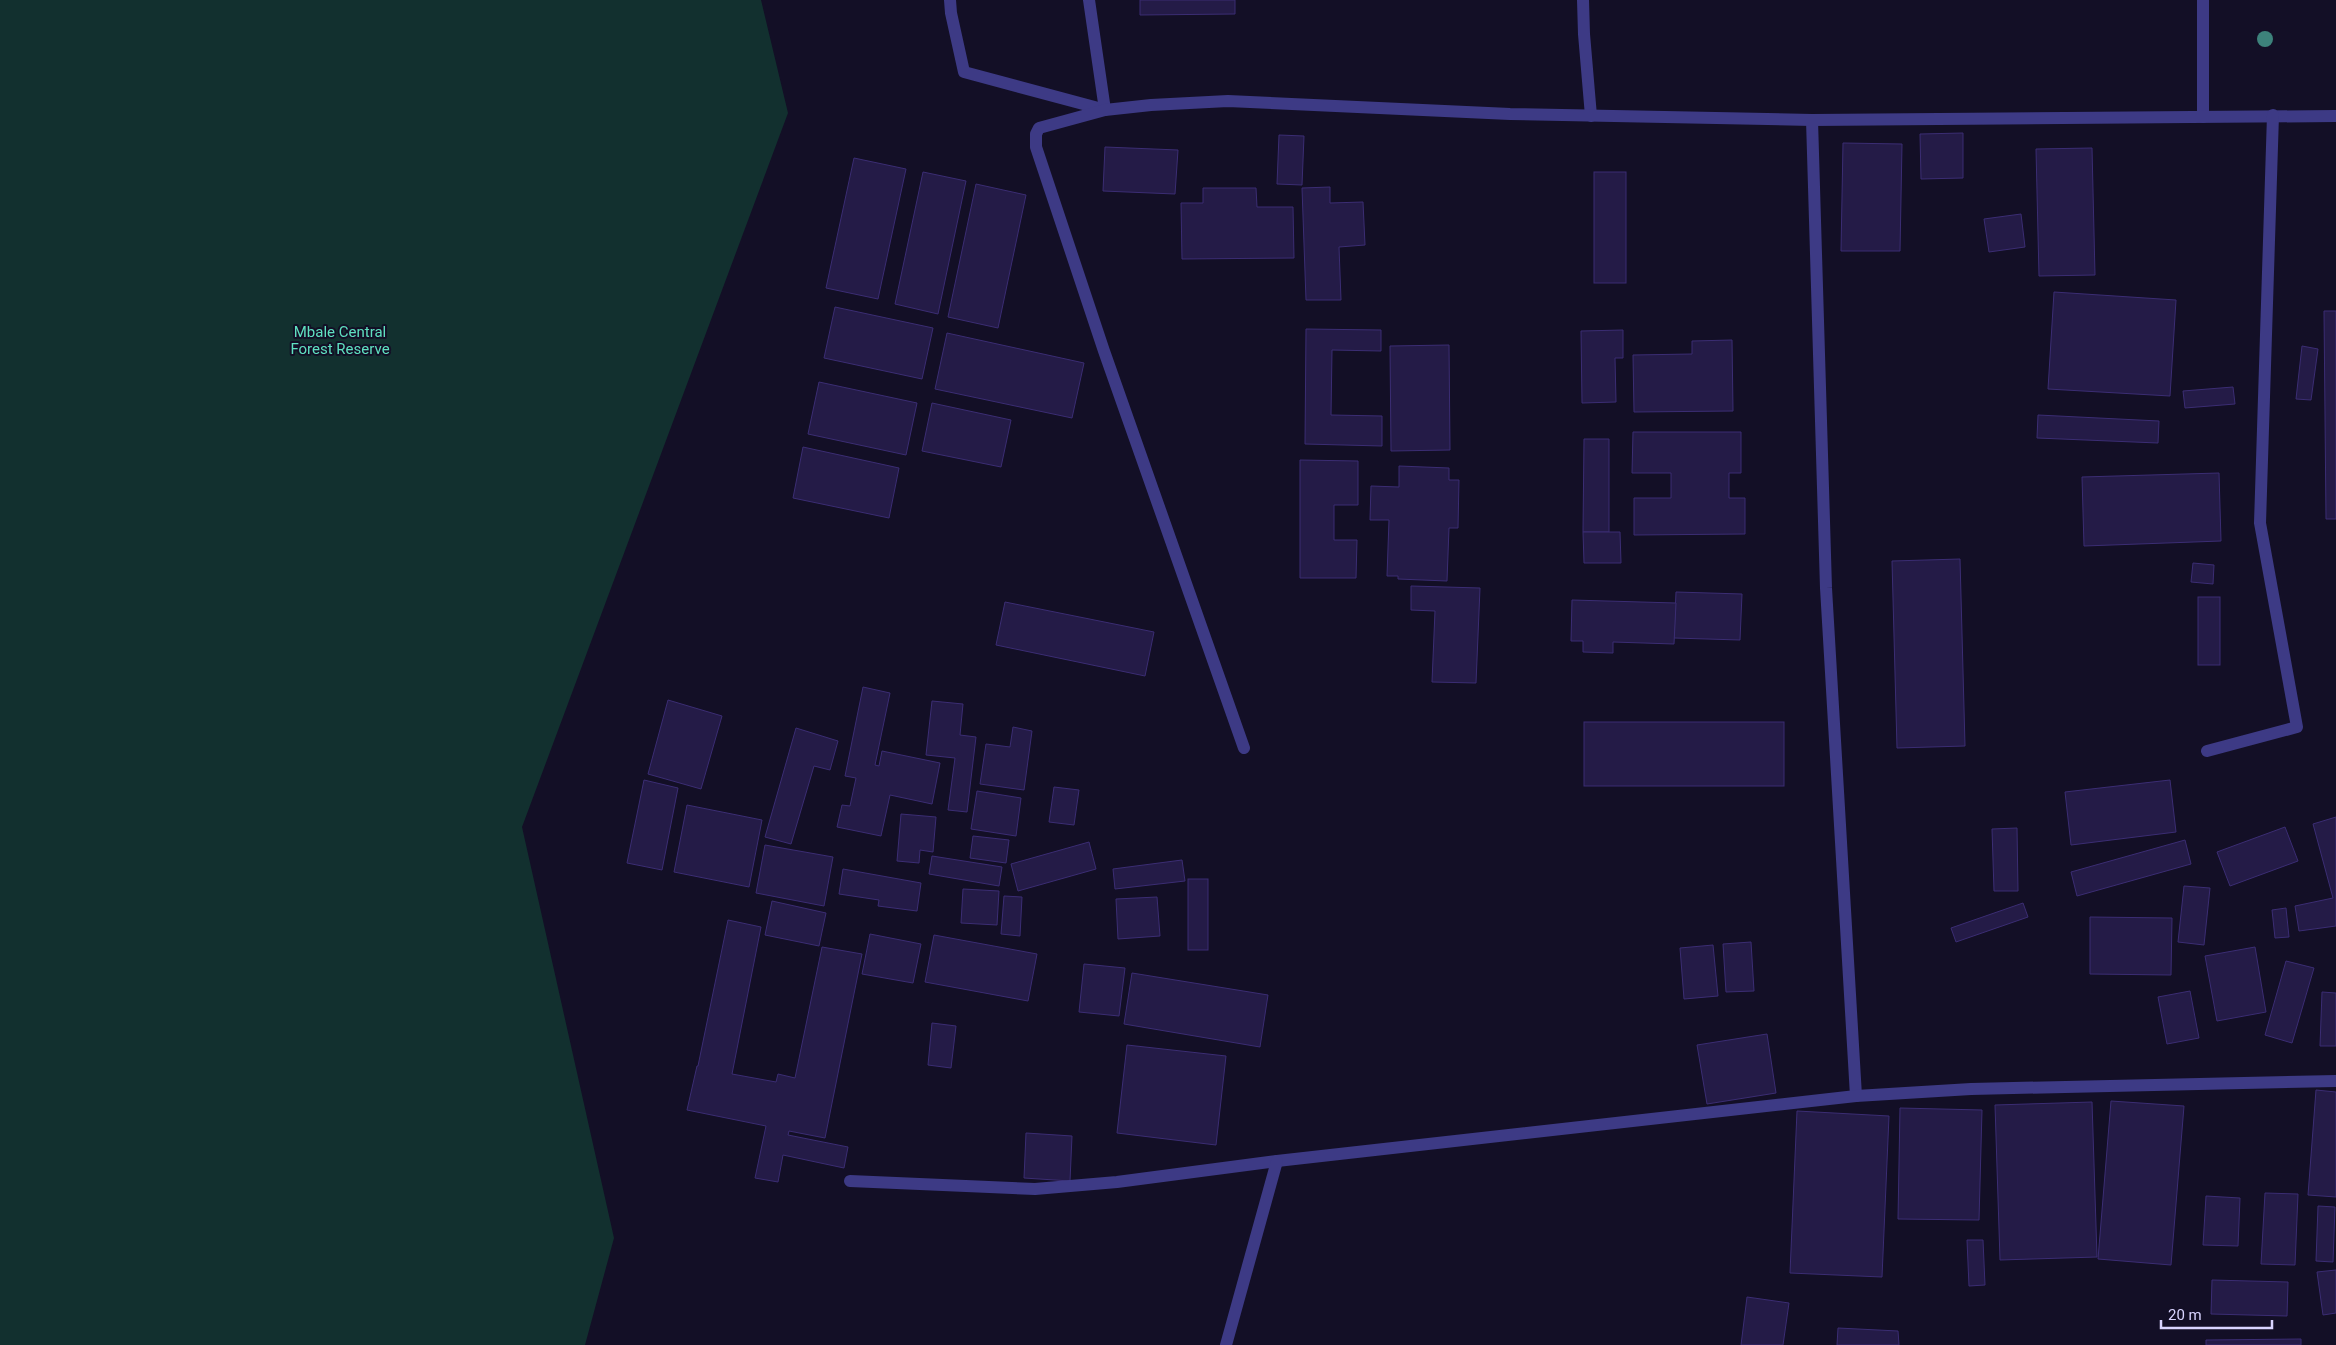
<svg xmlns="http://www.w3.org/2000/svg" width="2336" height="1345" viewBox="0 0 2336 1345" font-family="Roboto,sans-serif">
  <rect width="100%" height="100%" fill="#130f26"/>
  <!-- green -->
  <path fill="#12302f" d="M0 0H761L788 113 522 827 614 1238 585 1345H0Z"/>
  <!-- building -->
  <g fill="#241b47" stroke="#3b2d73">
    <path d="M1140 0H1235V14L1140 15Z"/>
    <path d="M1963 133V178L1921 179 1920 134Z"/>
    <path d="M1279 135 1304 136 1302 185 1277 184Z"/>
    <path d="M1843 143 1902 144 1900 251H1841Z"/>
    <path d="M1105 147 1178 150 1175 194 1103 191Z"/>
    <path d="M2092 148 2095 275 2039 276 2036 149Z"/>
    <path d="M854 158 906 169 878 299 826 288Z"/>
    <path d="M923 172 966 181 938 314 895 304Z"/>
    <rect x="1594" y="172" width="32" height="111"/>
    <path d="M976 184 1026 195 998 328 948 317Z"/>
    <path d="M1330 187V203L1363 202 1365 245 1339 247 1341 300H1306L1302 188Z"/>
    <path d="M1203 188H1256L1257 207H1293L1294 258 1182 259 1181 203H1203Z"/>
    <path d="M2021 214 2025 247 1989 252 1984 219Z"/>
    <path d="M2054 292 2176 300 2170 396 2048 389Z"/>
    <path d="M835 307 933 328 922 379 824 358Z"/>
    <path d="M2324 311H2336V519H2326Z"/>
    <path d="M1306 329 1381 330V351L1332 350 1331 415 1382 416V446L1305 444Z"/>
    <path d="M1623 330V358H1615L1616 402 1582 403 1581 331Z"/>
    <path d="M947 333 1084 363 1072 418 935 389Z"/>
    <path d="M1732 340 1733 411 1634 412 1633 355 1692 354V341Z"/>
    <path d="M1449 345 1450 450 1391 451 1390 346Z"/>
    <path d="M2302 346 2318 349 2311 400 2296 399Z"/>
    <path d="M819 382 917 403 906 455 808 434Z"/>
    <path d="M2233 387 2235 404 2185 408 2183 391Z"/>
    <path d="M932 403 1011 420 1001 467 922 451Z"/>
    <path d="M2038 415 2159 421 2158 443 2037 438Z"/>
    <path d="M1633 432H1741V473H1729V498H1745V534L1634 535V498H1671V473H1632Z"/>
    <path d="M1584 439H1609V532H1583Z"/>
    <path d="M803 447 899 468 889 518 793 498Z"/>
    <path d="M1300 460 1358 461V505H1334V540H1357L1356 578H1300Z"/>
    <path d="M1399 466 1449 468V480H1459L1458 528H1449L1447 581 1398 579V576H1387L1389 520H1370L1371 486 1399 487Z"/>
    <path d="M2219 473 2221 541 2084 546 2082 477Z"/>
    <path d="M1583 532H1620L1621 563H1584Z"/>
    <path d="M1960 559 1965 746 1897 748 1892 561Z"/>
    <path d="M2193 563 2214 565 2213 584 2191 582Z"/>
    <path d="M1411 586 1480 588 1476 683 1432 682 1435 611 1411 610Z"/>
    <path d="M1676 592 1742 594 1740 640 1674 638Z"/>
    <rect x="2198" y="597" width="22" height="68"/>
    <path d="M1572 600 1676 603 1674 644 1613 642V653L1583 652V641H1571Z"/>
    <path d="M1005 602 1154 632 1145 676 996 645Z"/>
    <path d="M863 687 890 693 875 765 879 766 882 751 940 763 932 804 890 795 881 836 837 827 842 805 850 806 856 778 845 776Z"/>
    <path d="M668 700 722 716 701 789 648 774Z"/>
    <path d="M932 701 963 704 960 735 976 737 967 812 948 810 955 758 926 755Z"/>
    <rect x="1584" y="722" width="200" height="64"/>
    <path d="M1013 727 1032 731 1024 790 980 784 986 744 1010 747Z"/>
    <path d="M796 728 838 741 830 770 814 766 791 844 765 837Z"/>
    <path d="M644 780 678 788 662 870 627 863Z"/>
    <path d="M2170 780 2176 832 2071 845 2065 792Z"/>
    <path d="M1054 787 1079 790 1074 825 1049 822Z"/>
    <path d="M977 791 1021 798 1016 836 971 829Z"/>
    <path d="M687 805 762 820 749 887 674 872Z"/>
    <path d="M901 814 936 817 933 852 920 850 919 863 897 861Z"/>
    <path d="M2336 817V926L2299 931 2295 906 2333 898 2313 824Z"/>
    <path d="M2285 827 2298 861 2230 886 2217 852Z"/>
    <path d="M2017 828 2018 891H1994L1992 829Z"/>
    <path d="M973 836 1009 840 1006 863 970 858Z"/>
    <path d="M2185 840 2191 864 2077 896 2071 872Z"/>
    <path d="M1089 842 1096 869 1018 891 1011 864Z"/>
    <path d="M765 845 833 857 824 906 756 893Z"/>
    <path d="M932 856 1002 867 999 886 929 874Z"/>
    <path d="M1182 860 1185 881 1115 889 1113 869Z"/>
    <path d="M843 869 921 883 917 911 878 906 879 900 839 894Z"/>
    <rect x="1188" y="879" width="20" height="71"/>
    <path d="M2184 886 2210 888 2204 945 2178 942Z"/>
    <path d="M963 889 999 891 997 925 961 923Z"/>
    <path d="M1004 896 1022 897 1020 936 1001 934Z"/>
    <path d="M1157 897 1160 936 1118 939 1116 899Z"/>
    <path d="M772 901 826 913 819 946 765 935Z"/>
    <path d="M2023 903 2028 917 1956 942 1951 928Z"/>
    <path d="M2286 908 2289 937 2275 938 2272 910Z"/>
    <path d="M2090 917 2172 918 2171 975 2090 974Z"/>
    <path d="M728 920 761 927 732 1074 776 1082 778 1074 795 1078 822 947 862 954 825 1138 789 1131 788 1135 848 1147 844 1168 783 1155 778 1182 755 1178 766 1126 687 1110 697 1066H698Z"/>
    <path d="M870 934 921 944 913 983 862 974Z"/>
    <path d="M934 935 1037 954 1028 1001 925 982Z"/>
    <path d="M1751 942 1754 991 1726 992 1723 944Z"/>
    <path d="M1713 945 1718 996 1684 999 1680 948Z"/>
    <path d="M2255 947 2266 1012 2217 1021 2205 956Z"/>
    <path d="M2286 961 2314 968 2292 1043 2265 1035Z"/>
    <path d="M1084 964 1125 968 1119 1016 1079 1012Z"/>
    <path d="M1132 973 1268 995 1260 1047 1124 1024Z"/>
    <path d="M2190 991 2199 1038 2167 1044 2158 997Z"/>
    <path d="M2322 992 2336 993V1046H2320Z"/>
    <path d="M932 1023 956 1026 951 1068 928 1065Z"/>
    <path d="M1767 1034 1776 1093 1707 1104 1697 1045Z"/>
    <path d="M1127 1045 1226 1056 1216 1145 1117 1133Z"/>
    <path d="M2316 1090 2336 1092V1197L2308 1195Z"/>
    <path d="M2111 1101 2184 1106 2171 1265 2098 1259Z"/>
    <path d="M2092 1102 2097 1257 2000 1260 1995 1105Z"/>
    <path d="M1900 1108 1982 1110 1979 1220 1898 1219Z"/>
    <path d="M1797 1111 1889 1116 1882 1277 1790 1273Z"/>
    <path d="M1026 1133 1072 1136 1070 1181 1024 1178Z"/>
    <path d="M2265 1193 2298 1194 2295 1265 2261 1264Z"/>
    <path d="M2206 1196 2240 1198 2238 1246 2203 1245Z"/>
    <path d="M2318 1206 2335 1207 2333 1262 2316 1261Z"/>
    <path d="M1967 1240H1983L1985 1285 1969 1286Z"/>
    <path d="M2336 1270V1313L2323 1315 2317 1272Z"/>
    <path d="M2212 1280 2288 1282 2287 1316 2211 1314Z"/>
    <path d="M1747 1297 1789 1303 1783 1345H1741Z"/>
    <path d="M1838 1328 1898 1331 1899 1345H1837Z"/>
    <path d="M2301 1339V1345H2206V1340Z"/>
  </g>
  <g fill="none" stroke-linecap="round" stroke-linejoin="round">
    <!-- minor -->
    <g stroke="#3d3a85" stroke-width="12">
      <path d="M950 0 951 13 964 72 1102 109"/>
      <path d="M1089 0 1105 110"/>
      <path d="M1583 0 1584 34 1591 116"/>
      <path d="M2203 117V0"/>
      <path d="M1812 120 1826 588 1856 1096"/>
      <path d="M1244 748 1104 351 1036 147V134L1039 128 1105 110 1151 105 1228 101 1510 114 1812 120 2336 116"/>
      <path d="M2207 751 2297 727 2260 523 2273 115"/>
      <path d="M850 1181 1035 1189 1117 1182 1277 1161 1856 1096 1971 1089 2336 1081"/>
      <path d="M1226 1345 1277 1161"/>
    </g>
  </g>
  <!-- trees -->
  <circle fill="#3d827b" cx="2265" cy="39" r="8"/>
  <g text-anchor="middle" stroke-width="4" stroke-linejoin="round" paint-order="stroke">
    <!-- park labels -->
    <g font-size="15" fill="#5fe0c0" stroke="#130f26">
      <text x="340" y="337">Mbale Central<tspan x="340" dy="17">Forest Reserve</tspan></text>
    </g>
  </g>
  <!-- scale -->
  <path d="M2161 1320v8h111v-8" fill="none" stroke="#d9d4ff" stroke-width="2.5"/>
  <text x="2168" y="1320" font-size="15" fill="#d9d4ff" stroke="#130f26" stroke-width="4" paint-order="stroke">20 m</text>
</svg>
